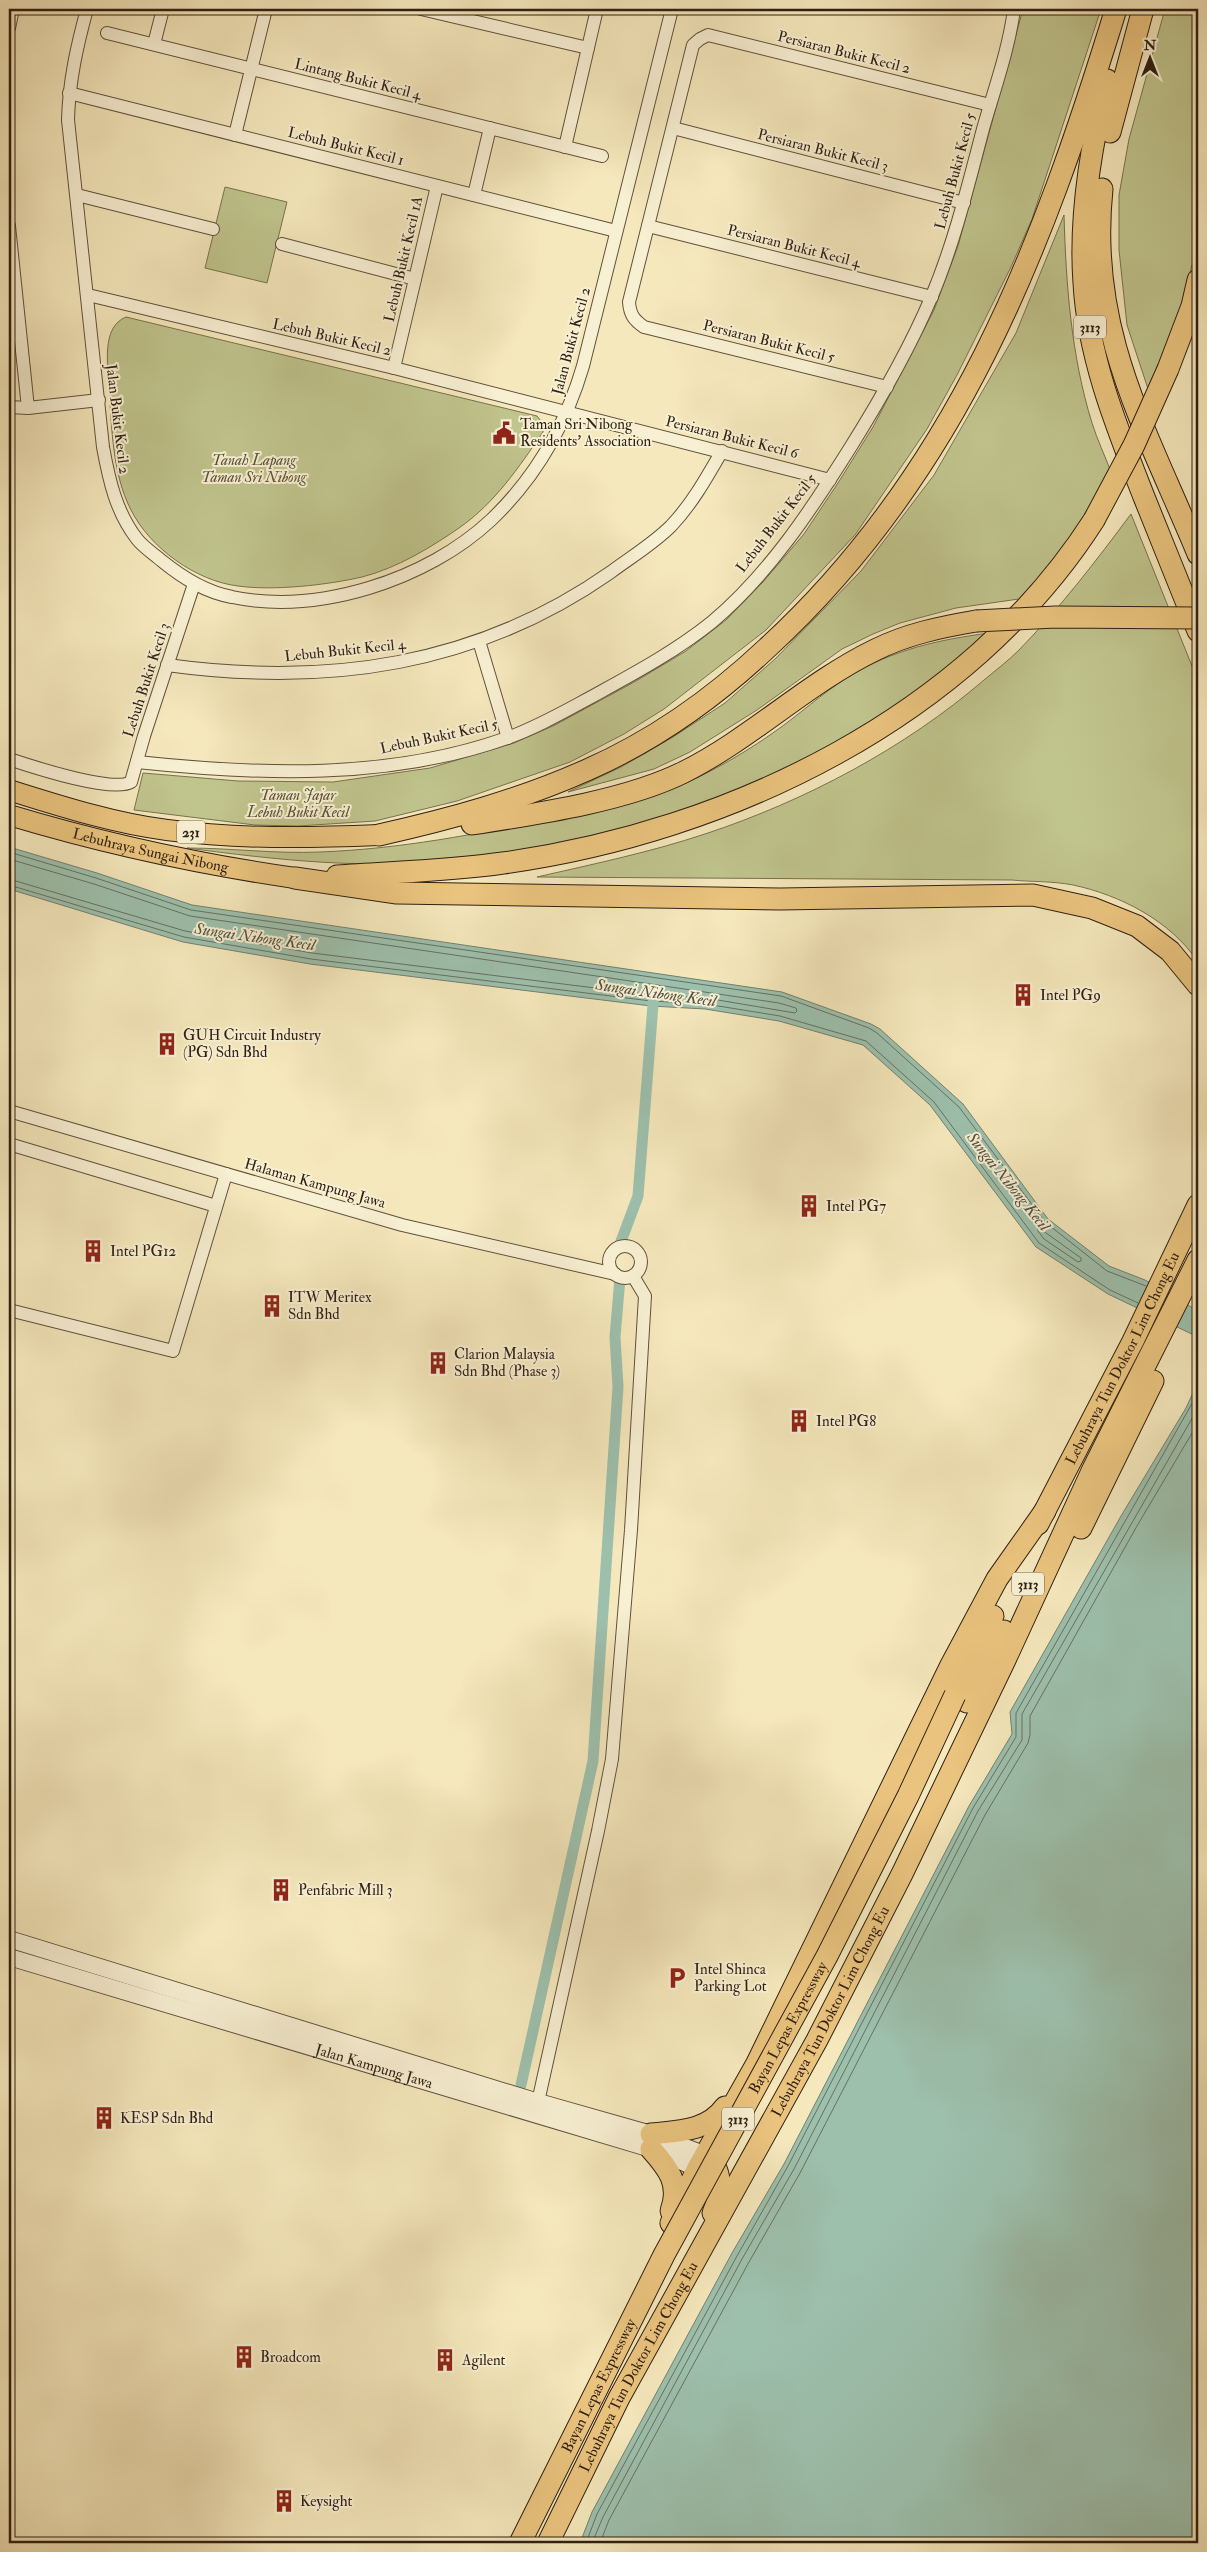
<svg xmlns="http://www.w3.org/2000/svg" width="1207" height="2552" viewBox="0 0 1207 2552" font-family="'IM FELL Double Pica',serif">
  <rect width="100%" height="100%" fill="#f5e8bc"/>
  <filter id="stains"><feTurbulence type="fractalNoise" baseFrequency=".004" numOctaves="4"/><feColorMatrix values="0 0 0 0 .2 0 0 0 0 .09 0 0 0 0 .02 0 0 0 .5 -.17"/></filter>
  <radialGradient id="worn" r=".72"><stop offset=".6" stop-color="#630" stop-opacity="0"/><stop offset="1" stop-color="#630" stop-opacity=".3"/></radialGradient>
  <!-- green -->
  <g fill="#c0c48d" stroke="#787250">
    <path d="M1023 9H1101L1032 219 1011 267 957 375 927 429 855 535 766 630 664 709 624 734 570 762 457 801 375 821 298 826 255 825 134 810 143 773 238 781 333 782 430 768 514 743 555 725 636 681 686 651 726 620 763 582 804 534 838 483 873 427 934 310 958 246Z"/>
    <path d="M1165 9H1196L1198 218 1194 257 1173 341 1152 401 1127 325 1119 250V195L1129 139Z"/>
    <path d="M225 187 287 202 267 283 205 268Z"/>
    <path d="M1064 215C1066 284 1071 355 1092 423 1097 439 1105 456 1111 472L1075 538 1019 599 956 608 900 623 873 634 842 649 757 710 690 752 654 769 568 792 621 767 673 737 725 703 775 659 861 571 934 475 1016 333Z"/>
    <path d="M126 317 537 416 544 425 543 432C519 467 495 503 459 528 430 548 397 568 362 577 327 585 274 591 238 586 196 581 150 548 131 510 112 473 112 428 109 388 108 365 101 327 126 317Z"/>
    <path d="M1131 514 1198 681V962C1171 921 1120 895 1073 885 1053 881 1032 882 1012 880L537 877C594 864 651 852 705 834 805 801 905 748 984 680 996 670 1008 661 1019 650 1060 608 1096 561 1131 514Z"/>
    <path d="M997 632C950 671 900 707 848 737 738 801 586 846 460 860 370 870 276 860 187 848 231 848 276 854 320 852 400 849 477 834 555 818 594 810 635 805 672 789 711 773 750 750 784 725 808 707 830 687 857 672 900 647 949 638 997 632Z"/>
  </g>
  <!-- water -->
  <g fill="#9dc0ad" stroke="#71806f">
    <path d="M9 847 97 873 192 905 782 992 871 1024 880 1029 963 1104 1048 1219 1109 1266 1145 1280 1198 1311V1337L1108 1294 1036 1247 930 1105 863 1045 779 1021 705 1009 651 1006 310 964 183 942 9 889Z"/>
    <path d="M1198 1382V2543H580L592 2512 732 2253 784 2164 969 1806 1012 1734 1010 1712 1121 1516 1186 1408Z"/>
  </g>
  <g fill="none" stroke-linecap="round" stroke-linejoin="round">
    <!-- shore -->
    <g stroke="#667060" stroke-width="1">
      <path d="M9 852 96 878 191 910 781 996 869 1028 877 1033 959 1107 1045 1222 1107 1271 1146 1286"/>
      <path d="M9 859 94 884 190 916 779 1003 796 1008 797 1011 795 1013 706 998 652 995 312 953 185 931 9 879"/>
      <path d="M9 885 184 937 311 959 651 1001 706 1004 780 1016 866 1041 934 1102 1039 1243 1110 1290 1138 1303"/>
      <path d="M1039 1228 1081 1258V1261L1078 1262 1044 1239 1038 1231Z"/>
      <path d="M586 2543 597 2514 737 2256 788 2166 973 1808 1016 1737V1713L1198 1393"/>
      <path d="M592 2543 603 2517 742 2259 794 2169 978 1811 1022 1740V1714L1198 1408"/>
      <path d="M600 2543 609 2520 749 2262 800 2173 985 1815 1028 1743 1030 1735V1716L1137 1526 1198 1423"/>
    </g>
    <!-- canal -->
    <g stroke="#9dc0ad" stroke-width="11">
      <path d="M620 1244 638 1196 654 992"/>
      <path d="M521 2085 593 1761 618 1387 615 1337 620 1278"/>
    </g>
    <defs>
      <g id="minor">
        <path d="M87 9C77 46 69 81 68 120L103 447C109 480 116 512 137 539 143 547 154 554 162 561 183 578 205 592 232 597 318 615 427 580 491 520 536 477 566 424 583 366L672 9"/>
        <path d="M421 9 588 48"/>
        <path d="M9 28 13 9"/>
        <path d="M107 33 602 156"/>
        <path d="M154 44 163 9"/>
        <path d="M69 93 616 231"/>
        <path d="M673 128 964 203"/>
        <path d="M235 135 266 9"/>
        <path d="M565 147 597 9"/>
        <path d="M77 195 213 229"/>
        <path d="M474 195 490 128"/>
        <path d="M9 226 28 408"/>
        <path d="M648 226 932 297"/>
        <path d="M282 244 415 279"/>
        <path d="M88 295 394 368 830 480"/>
        <path d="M394 368 437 186"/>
        <path d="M887 387 644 327C634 320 630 315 629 302L693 45 700 39 708 35 990 105"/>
        <path d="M9 407 28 408 99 400"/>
        <path d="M479 641 508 738"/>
        <path d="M167 665C327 687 477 666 611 572 631 557 653 544 671 526 692 504 707 477 722 451"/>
        <path d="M9 759C30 766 113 793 131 782L144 736 194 584"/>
        <path d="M137 762C260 775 389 780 507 738 538 727 567 710 595 695 635 673 676 651 712 622 769 574 811 510 850 448 880 400 909 350 931 298 954 244 968 186 983 129 994 90 1009 49 1014 9"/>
        <path d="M9 1111 402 1225 615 1274"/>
        <path d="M9 1144 216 1206"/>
        <circle cx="625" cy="1262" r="16"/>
        <path d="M9 1310 173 1351 226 1174"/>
        <path d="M538 2102 598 1831 612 1759 631 1530 645 1296 633 1276"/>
      </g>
      <g id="tertiary">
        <path d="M9 1939 535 2101 651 2134 706 2155"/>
        <path id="s1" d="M9 1957 651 2149 708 2173"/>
      </g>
      <g id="primary">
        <path d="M9 790C60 806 113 823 167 830 238 839 307 838 379 835"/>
        <path id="s2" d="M9 815C102 843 198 864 295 878"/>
      </g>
      <g id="trunk">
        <path d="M1107 80C1091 145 1079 216 1084 283 1088 357 1117 428 1144 497 1162 542 1180 586 1198 631"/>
        <path d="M1110 132 1143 9"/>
        <path d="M1102 189C1087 331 1146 428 1198 554"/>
        <path d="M1168 369 1192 306 1198 280"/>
        <path d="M472 824C536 814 626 801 684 772 752 738 807 683 875 650 907 634 941 627 976 621"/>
        <path d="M379 835C450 819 520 800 587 770 653 741 715 697 767 648 958 473 1042 249 1116 9"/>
        <path d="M337 876C393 872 448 871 503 863 729 832 968 717 1094 520"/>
        <path d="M295 878 397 893 780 899 1033 895 1092 908 1137 926 1170 951 1198 985"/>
        <path id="s3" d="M1038 1524 1133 1341 1198 1205"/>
        <path d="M1081 1528 1153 1381"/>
        <path d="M955 1695 993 1616"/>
        <path d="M967 1702 1004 1631"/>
        <path d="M651 2134C679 2131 708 2131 725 2107"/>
        <path d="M651 2149C668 2168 681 2184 671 2211"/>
        <path d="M706 2155C723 2170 722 2193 713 2213"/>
        <path d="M671 2223 698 2168 756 2065 950 1667 997 1579 1045 1511"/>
        <path id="s4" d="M548 2543 619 2398 817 2040 902 1874 1005 1660 1093 1469 1198 1260"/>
      </g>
    </defs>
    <!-- minor casing -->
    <use href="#minor" stroke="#60513c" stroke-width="14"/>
    <!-- tertiary casing -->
    <use href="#tertiary" stroke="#60513c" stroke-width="18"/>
    <!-- primary casing -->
    <use href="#primary" stroke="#2f1f12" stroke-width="22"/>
    <!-- trunk casing -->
    <use href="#trunk" stroke="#2f1f12" stroke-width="23"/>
    <!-- minor -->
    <use href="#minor" stroke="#f8f0d3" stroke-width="12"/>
    <!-- tertiary -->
    <use href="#tertiary" stroke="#f8f0d3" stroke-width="16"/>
    <!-- primary -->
    <use href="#primary" stroke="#eac47e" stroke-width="20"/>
    <!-- trunk -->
    <use href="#trunk" stroke="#eac47e" stroke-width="21"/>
    <defs>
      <g id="trunk-bridge">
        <path d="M1094 520 1134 445 1168 369"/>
        <path d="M976 621 1055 617 1198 618"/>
        <path id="s5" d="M520 2543 664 2255 827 1956 908 1796 955 1695"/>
      </g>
    </defs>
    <!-- trunk-bridge casing -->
    <use href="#trunk-bridge" stroke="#2f1f12" stroke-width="23" stroke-linecap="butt"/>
    <!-- trunk-bridge -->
    <use href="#trunk-bridge" stroke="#eac47e" stroke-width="21"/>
  </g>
  <!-- icons -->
  <defs>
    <symbol id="civic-bare" viewBox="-9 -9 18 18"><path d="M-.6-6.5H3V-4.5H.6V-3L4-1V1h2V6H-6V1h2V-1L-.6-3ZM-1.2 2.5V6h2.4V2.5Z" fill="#8f2418" stroke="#f8f0d3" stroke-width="2.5" paint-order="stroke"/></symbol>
    <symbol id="building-bare" viewBox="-9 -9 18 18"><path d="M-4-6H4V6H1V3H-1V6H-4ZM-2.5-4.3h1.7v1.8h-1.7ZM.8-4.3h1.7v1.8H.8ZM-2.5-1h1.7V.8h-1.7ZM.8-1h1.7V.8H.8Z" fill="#8f2418" stroke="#f8f0d3" stroke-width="2.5" paint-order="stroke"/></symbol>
    <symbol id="parking-bare" viewBox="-9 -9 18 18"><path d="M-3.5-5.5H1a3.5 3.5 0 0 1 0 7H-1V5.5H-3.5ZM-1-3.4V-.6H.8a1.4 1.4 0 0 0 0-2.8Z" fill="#8f2418" stroke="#f8f0d3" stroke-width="2.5" paint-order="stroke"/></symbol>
  </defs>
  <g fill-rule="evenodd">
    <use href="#civic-bare" x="488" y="417" width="32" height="32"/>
    <use href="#building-bare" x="1007" y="979" width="32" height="32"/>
    <use href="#building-bare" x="151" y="1028" width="32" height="32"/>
    <use href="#building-bare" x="793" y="1190" width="32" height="32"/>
    <use href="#building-bare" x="77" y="1235" width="32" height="32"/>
    <use href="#building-bare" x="256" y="1290" width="32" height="32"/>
    <use href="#building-bare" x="422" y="1347" width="32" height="32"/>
    <use href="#building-bare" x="783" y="1405" width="32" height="32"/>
    <use href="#building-bare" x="265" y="1874" width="32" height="32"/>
    <use href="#parking-bare" x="661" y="1962" width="32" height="32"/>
    <use href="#building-bare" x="88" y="2102" width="32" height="32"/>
    <use href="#building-bare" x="228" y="2341" width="32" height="32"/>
    <use href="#building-bare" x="429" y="2344" width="32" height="32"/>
    <use href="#building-bare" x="268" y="2485" width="32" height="32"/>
  </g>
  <g text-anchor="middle" stroke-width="4" stroke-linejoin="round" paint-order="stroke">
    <!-- shield labels -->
    <g fill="#f8f0d3" stroke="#6b5e4c" stroke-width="1">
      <rect x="1074" y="315.5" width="32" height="23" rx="4"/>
      <rect x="177" y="820.5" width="28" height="23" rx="4"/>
      <rect x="1012" y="1572.5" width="32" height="23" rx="4"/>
      <rect x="722" y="2107.5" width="32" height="23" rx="4"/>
    </g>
    <g font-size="14" font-weight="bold" fill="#2f1f12">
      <text x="1090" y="332">3113</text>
      <text x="191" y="837">231</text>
      <text x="1028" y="1589">3113</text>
      <text x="738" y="2124">3113</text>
    </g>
    <!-- street labels -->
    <g font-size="15" fill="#2f1f12" stroke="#f8f0d3">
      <text transform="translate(844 52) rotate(14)" y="5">Persiaran Bukit Kecil 2</text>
      <text transform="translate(358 79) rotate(14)" y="5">Lintang Bukit Kecil 4</text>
      <text transform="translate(346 146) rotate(14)" y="5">Lebuh Bukit Kecil 1</text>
      <text transform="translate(823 150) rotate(14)" y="5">Persiaran Bukit Kecil 3</text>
      <text transform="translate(955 171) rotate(-75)" y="5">Lebuh Bukit Kecil 5</text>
      <text transform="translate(794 246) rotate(14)" y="5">Persiaran Bukit Kecil 4</text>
      <text transform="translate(403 259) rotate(-77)" y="5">Lebuh Bukit Kecil 1A</text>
      <text transform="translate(332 337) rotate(13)" y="5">Lebuh Bukit Kecil 2</text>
      <text transform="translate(571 341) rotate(-75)" y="5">Jalan Bukit Kecil 2</text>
      <text transform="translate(769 341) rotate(14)" y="5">Persiaran Bukit Kecil 5</text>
      <text transform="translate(118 419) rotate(83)" y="5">Jalan Bukit Kecil 2</text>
      <text transform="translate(732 437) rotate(14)" y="5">Persiaran Bukit Kecil 6</text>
      <text transform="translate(776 523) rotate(-52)" y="5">Lebuh Bukit Kecil 5</text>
      <text transform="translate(345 650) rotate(-6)" y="5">Lebuh Bukit Kecil 4</text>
      <text transform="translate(146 680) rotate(-72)" y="5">Lebuh Bukit Kecil 3</text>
      <text transform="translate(439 736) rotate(-12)" y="5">Lebuh Bukit Kecil 5</text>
      <text dy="5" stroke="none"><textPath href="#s2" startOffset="146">Lebuhraya Sungai Nibong</textPath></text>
      <text transform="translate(315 1183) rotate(16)" y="5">Halaman Kampung Jawa</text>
      <text dy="5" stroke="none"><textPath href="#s3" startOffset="186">Lebuhraya Tun Doktor Lim Chong Eu</textPath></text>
      <text dy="5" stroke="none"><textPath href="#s4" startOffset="602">Lebuhraya Tun Doktor Lim Chong Eu</textPath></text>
      <text dy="5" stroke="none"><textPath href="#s5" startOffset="581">Bayan Lepas Expressway</textPath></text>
      <text dy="5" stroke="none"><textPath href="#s1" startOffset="381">Jalan Kampung Jawa</textPath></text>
      <text dy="5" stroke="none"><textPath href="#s4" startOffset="198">Lebuhraya Tun Doktor Lim Chong Eu</textPath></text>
      <text dy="5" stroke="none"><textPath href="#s5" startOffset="176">Bayan Lepas Expressway</textPath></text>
    </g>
    <!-- poi labels -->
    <g font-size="15" fill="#2f1f12" stroke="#f8f0d3" text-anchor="start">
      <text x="520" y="429">Taman Sri Nibong<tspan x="520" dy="17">Residents' Association</tspan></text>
      <text x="1040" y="1000">Intel PG9</text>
      <text x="183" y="1040">GUH Circuit Industry<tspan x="183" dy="17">(PG) Sdn Bhd</tspan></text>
      <text x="826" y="1211">Intel PG7</text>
      <text x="110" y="1256">Intel PG12</text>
      <text x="288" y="1302">ITW Meritex<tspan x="288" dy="17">Sdn Bhd</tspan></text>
      <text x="454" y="1359">Clarion Malaysia<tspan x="454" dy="17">Sdn Bhd (Phase 3)</tspan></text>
      <text x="816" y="1426">Intel PG8</text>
      <text x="298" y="1895">Penfabric Mill 3</text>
      <text x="694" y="1974">Intel Shinca<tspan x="694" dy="17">Parking Lot</tspan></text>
      <text x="120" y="2123">KESP Sdn Bhd</text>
      <text x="260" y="2362">Broadcom</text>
      <text x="462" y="2365">Agilent</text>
      <text x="300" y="2506">Keysight</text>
    </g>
    <!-- park labels -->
    <g font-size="15" font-style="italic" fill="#5a5137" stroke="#f8f0d3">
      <text x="254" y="465">Tanah Lapang<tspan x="254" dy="17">Taman Sri Nibong</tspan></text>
      <text x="298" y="800">Taman Jajar<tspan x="298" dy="17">Lebuh Bukit Kecil</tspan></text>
    </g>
    <!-- water labels -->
    <g font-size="16" font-style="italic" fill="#504f40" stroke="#f8f0d3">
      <text transform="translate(255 936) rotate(8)" y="6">Sungai Nibong Kecil</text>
      <text transform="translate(656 992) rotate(8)" y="6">Sungai Nibong Kecil</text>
      <text transform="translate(1009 1181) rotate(51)" y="6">Sungai Nibong Kecil</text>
    </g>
  </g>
  <!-- margin -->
  <rect width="1207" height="2552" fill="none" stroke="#f5e8bc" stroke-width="30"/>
  <rect x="10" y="10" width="1187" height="2532" fill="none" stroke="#2f1f12" stroke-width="2.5"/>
  <rect x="15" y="15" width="1177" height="2522" fill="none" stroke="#2f1f12"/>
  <!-- north arrow -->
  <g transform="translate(1150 58)" stroke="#f8f0d3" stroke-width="4" paint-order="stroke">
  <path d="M0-4L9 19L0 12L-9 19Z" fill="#2f1f12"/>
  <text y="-8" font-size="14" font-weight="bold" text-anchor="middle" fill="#2f1f12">N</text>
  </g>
  <rect width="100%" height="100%" filter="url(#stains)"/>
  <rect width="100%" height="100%" fill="url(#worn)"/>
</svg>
